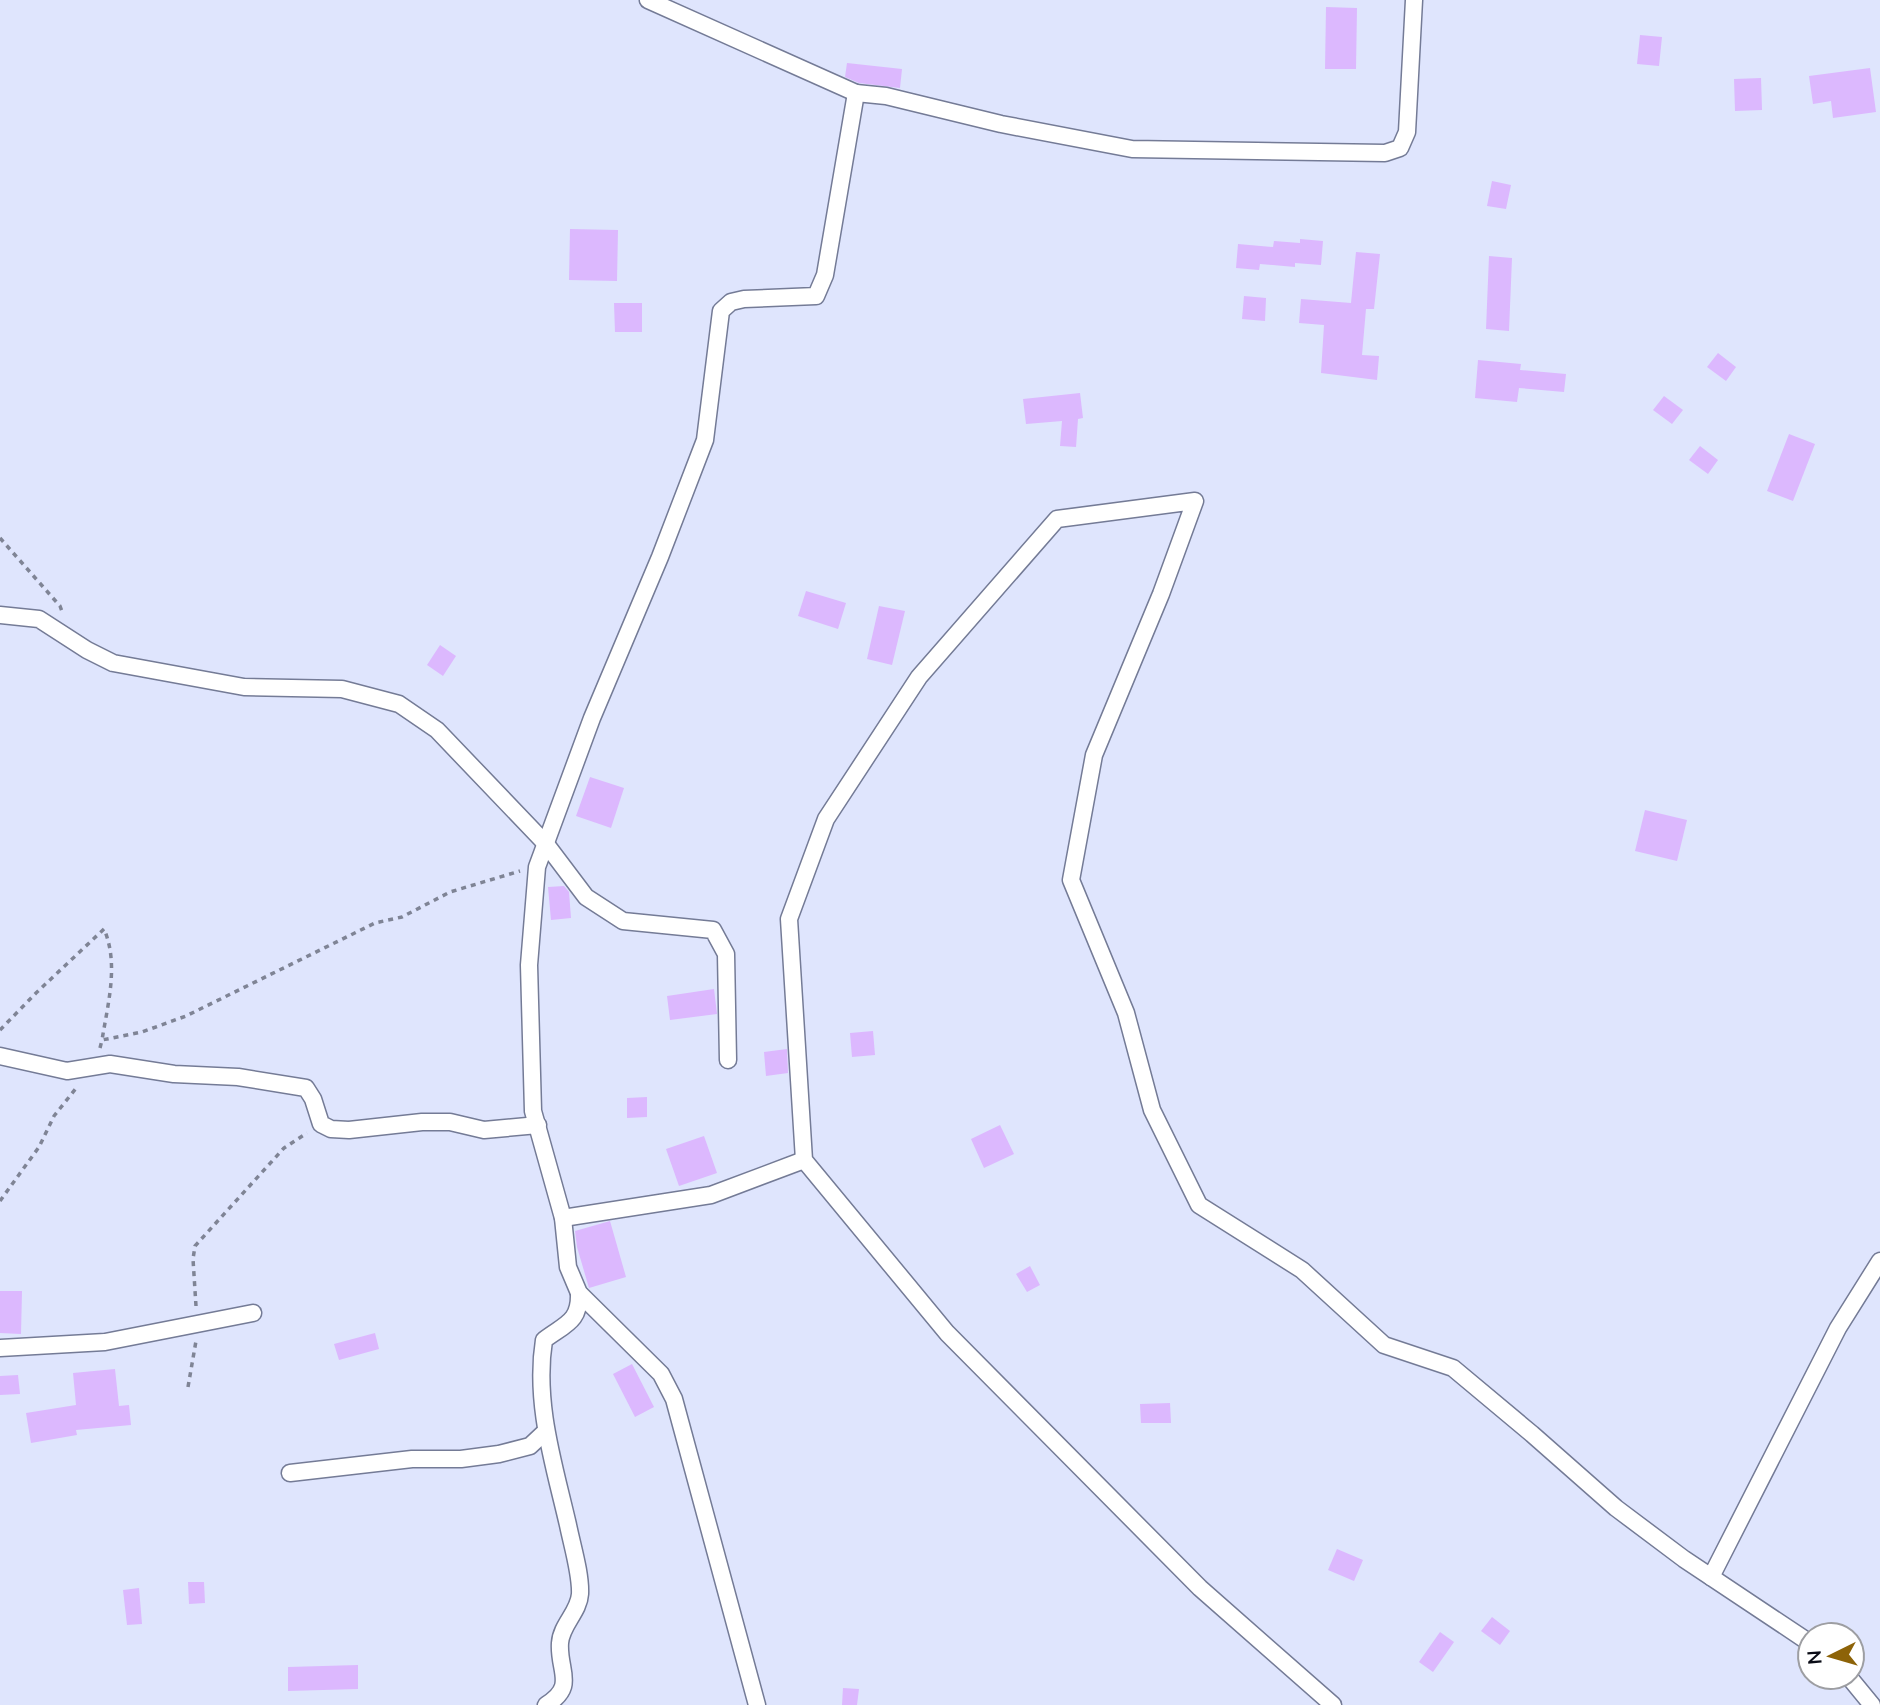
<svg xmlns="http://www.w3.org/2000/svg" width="1880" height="1705" viewBox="0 0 1880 1705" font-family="Mulish,sans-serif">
  <rect width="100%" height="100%" fill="#dfe5fd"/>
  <!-- building -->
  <g fill="#dcb8fe">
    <path d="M1326 7 1357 8 1356 69H1325Z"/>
    <path d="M1640 35 1662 37 1659 66 1637 64Z"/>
    <path d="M847 63 902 69 900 88 859 83 845 77Z"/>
    <path d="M1870 68 1876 112 1833 118 1831 101 1813 104 1809 76Z"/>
    <path d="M1761 78 1762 110 1735 111 1734 79Z"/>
    <path d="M1492 181 1511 185 1506 209 1487 206Z"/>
    <path d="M570 229 618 230 617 281 569 280Z"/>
    <path d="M1300 239 1323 241 1321 265 1295 263V267L1260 264 1259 270 1236 268 1238 244 1273 247 1274 241 1300 243Z"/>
    <path d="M1356 252 1380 254 1374 309H1366L1362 355 1379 356 1377 380 1321 373 1324 325 1299 323 1301 299 1351 303Z"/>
    <path d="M1489 256 1512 258 1509 331 1486 329Z"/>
    <path d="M1244 296 1266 298 1265 321 1242 319Z"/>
    <path d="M614 303H642V332H615Z"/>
    <path d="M1718 353 1736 367 1726 381 1707 367Z"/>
    <path d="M1478 360 1521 364 1520 370 1566 374 1564 392 1519 388 1517 402 1475 398Z"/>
    <path d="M1080 393 1083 418 1078 419 1076 447 1060 446 1062 421 1026 424 1023 399Z"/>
    <path d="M1664 396 1683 410 1672 424 1653 410Z"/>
    <path d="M1789 434 1815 444 1793 501 1767 491Z"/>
    <path d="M1700 446 1718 460 1708 474 1689 460Z"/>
    <path d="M806 591 846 603 838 629 798 616Z"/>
    <path d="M879 606 905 611 892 665 867 659Z"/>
    <path d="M440 645 456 656 443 676 427 665Z"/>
    <path d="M590 777 624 788 611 828 576 816Z"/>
    <path d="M1645 810 1687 820 1677 861 1635 851Z"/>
    <path d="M564 886 569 892 571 918 551 920 548 887Z"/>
    <path d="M714 989 717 1014 670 1020 667 996Z"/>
    <path d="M873 1031 875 1055 852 1057 850 1033Z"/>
    <path d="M787 1049 788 1073 766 1076 764 1052Z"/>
    <path d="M647 1097V1117L627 1118V1098Z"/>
    <path d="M1000 1125 1014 1154 984 1168 971 1139Z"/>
    <path d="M704 1136 717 1173 679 1186 666 1149Z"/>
    <path d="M610 1221 626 1277 589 1288 577 1247 575 1231Z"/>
    <path d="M1030 1266 1040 1285 1027 1292 1016 1274Z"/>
    <path d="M0 1291H22L21 1334 0 1333Z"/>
    <path d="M375 1333 379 1349 339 1360 334 1344Z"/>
    <path d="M632 1364 654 1407 635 1417 613 1374Z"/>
    <path d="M115 1369 119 1406 129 1405 131 1425 76 1430 77 1435 31 1443 26 1413 76 1405 73 1373Z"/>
    <path d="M18 1375 20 1394 0 1395V1376Z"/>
    <path d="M1170 1403 1171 1423H1141L1140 1404Z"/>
    <path d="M1337 1549 1363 1560 1354 1581 1328 1570Z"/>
    <path d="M188 1582H204L205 1603 189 1604Z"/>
    <path d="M139 1588 142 1624 127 1625 123 1590Z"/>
    <path d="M1492 1617 1510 1631 1500 1645 1481 1631Z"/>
    <path d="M1440 1632 1454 1642 1433 1672 1419 1662Z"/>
    <path d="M358 1665V1689L288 1691V1667Z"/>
    <path d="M843 1688 859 1689 857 1705H842Z"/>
  </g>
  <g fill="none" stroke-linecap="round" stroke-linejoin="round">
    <defs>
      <g id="minor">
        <path d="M648 0 856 93"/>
        <path d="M0 615 39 619 87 650 113 663 244 687 342 689 399 704 437 730 546 844 586 897 623 921 713 930 726 954 728 1060"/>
        <path d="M0 1056 67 1071 110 1064 174 1074 238 1077 306 1088 313 1099 321 1124 331 1129 349 1130 422 1122H450L484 1130 538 1125"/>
        <path d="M563 1218 711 1195 804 1160"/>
        <path d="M0 1348 105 1342 253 1313"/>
        <path d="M290 1473 412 1459H461L499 1454 530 1446 546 1431"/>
        <path d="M1711 1577 1838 1328 1880 1261"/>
        <path d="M1849 1677 1872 1705"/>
        <path d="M546 1705C577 1686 558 1671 560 1643 561 1625 579 1612 580 1594 581 1574 572 1545 568 1525 554 1464 534 1403 544 1340 565 1324 580 1322 579 1293"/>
        <path d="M757 1705 674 1399 661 1374 579 1293 568 1267 563 1218 533 1111 529 965 537 867 592 718 660 557 705 440 721 311 731 302 744 299 816 296 825 275 856 93 886 96 1001 124 1132 149 1385 153 1400 148 1407 132 1414 0"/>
        <path d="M1333 1705 1200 1588 947 1333 804 1160 789 919 826 819 919 677 1057 519 1195 501 1161 594 1094 755 1071 880 1126 1013 1152 1110 1199 1205 1302 1270 1384 1345 1453 1368 1532 1434 1616 1508 1684 1559 1810 1643"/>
      </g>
    </defs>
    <!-- minor casing -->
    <use href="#minor" stroke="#747b96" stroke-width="19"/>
    <!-- path -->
    <g stroke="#7f8495" stroke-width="3.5" stroke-dasharray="5 5" stroke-linecap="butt">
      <path d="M0 538 60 606 63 614"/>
      <path d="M0 1030 36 993 104 929C119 964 108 1003 102 1040"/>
      <path d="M100 1048 102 1040 142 1032 186 1016 375 923 402 917 450 892 520 871"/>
      <path d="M0 1201 39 1147 54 1116 77 1087"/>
      <path d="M196 1306 193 1259 195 1246 284 1148 307 1133"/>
      <path d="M188 1387 196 1341"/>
    </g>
    <!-- minor -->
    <use href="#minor" stroke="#fff" stroke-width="16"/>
  </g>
  <!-- north arrow -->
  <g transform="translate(1831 1656) rotate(265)"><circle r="33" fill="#ffffff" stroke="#9d9ea2" stroke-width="2"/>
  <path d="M0-5L12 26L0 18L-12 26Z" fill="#8d6308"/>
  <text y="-10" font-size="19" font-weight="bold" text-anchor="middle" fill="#0a0c16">N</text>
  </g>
</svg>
